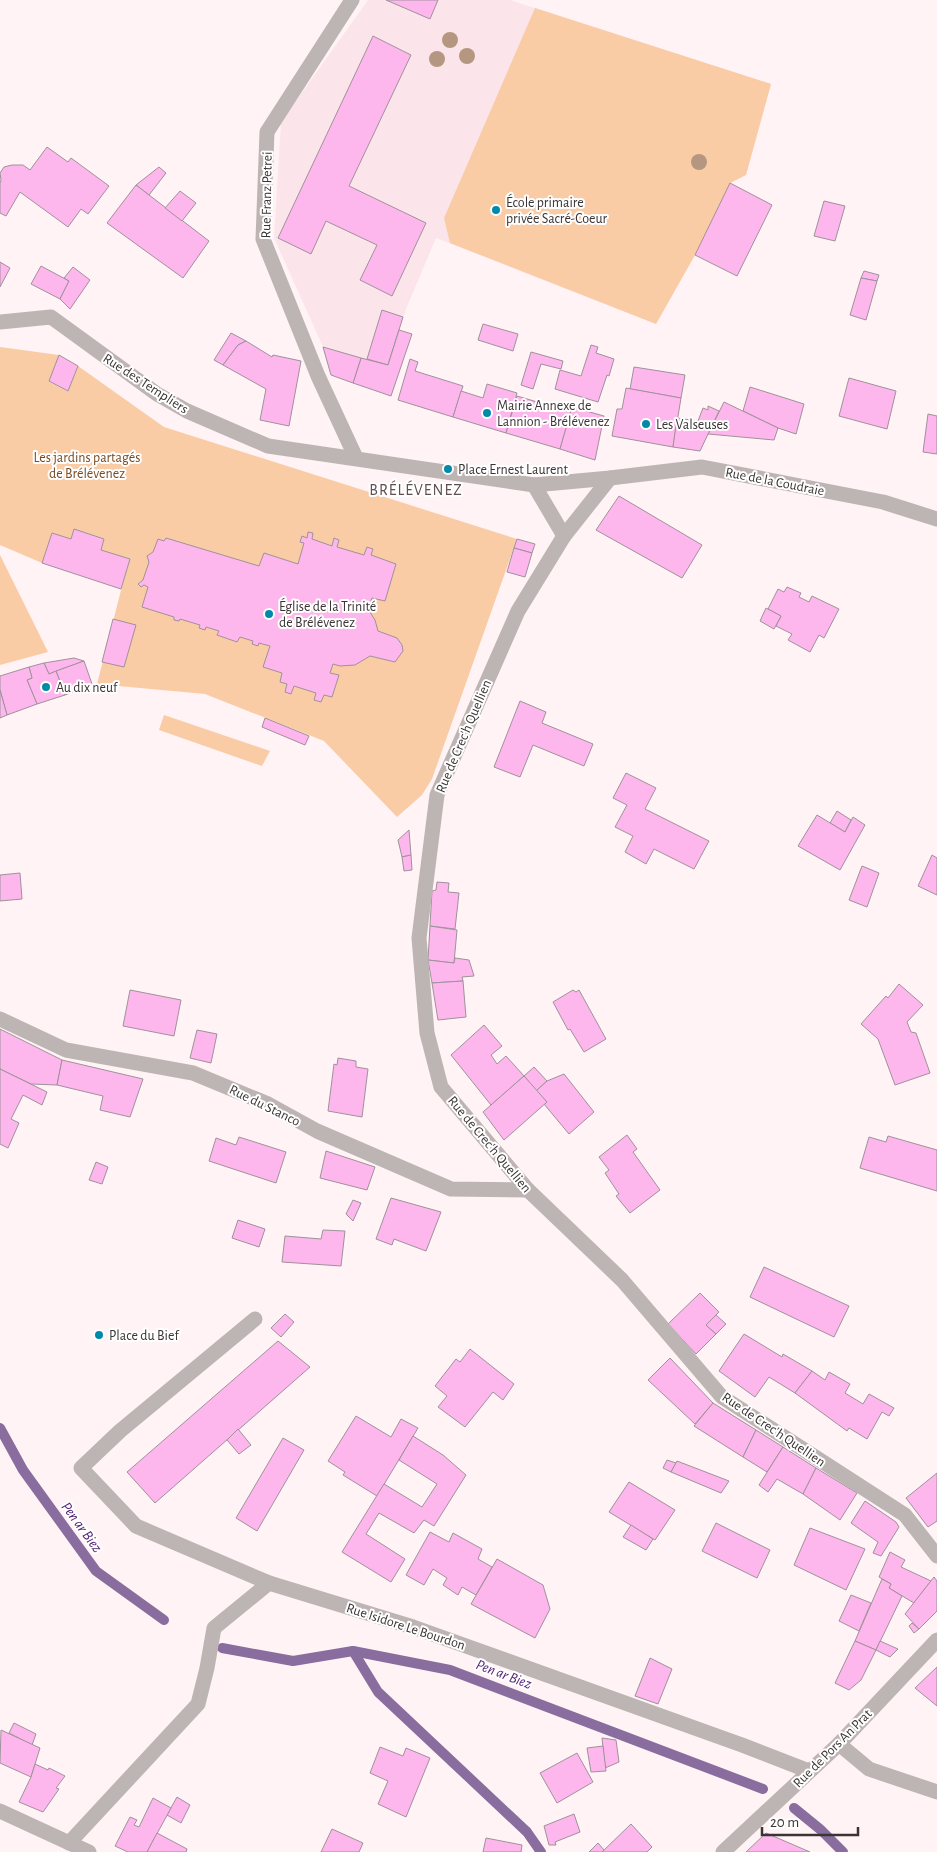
<svg xmlns="http://www.w3.org/2000/svg" width="937" height="1852" viewBox="0 0 937 1852" font-family="'Alegreya Sans',sans-serif">
  <rect width="100%" height="100%" fill="#fff3f5"/>
  <!-- built -->
  <path fill="#fbe5ea" d="M368 0H510L771 84 746 175 730 183 695 255 656 324 436 238 406 309 388 365 361 358 353 383 331 375 323 347 274 238 281 122Z"/>
  <!-- green -->
  <g fill="#f9cca6">
    <path d="M535 8 771 84 746 175 730 183 695 255 656 324 450 243 444 218Z"/>
    <path d="M0 347 59 355 50 382 67 391 78 366 164 427 517 539 432 779 422 795 397 817 324 741 205 694 97 684 129 559 101 550 104 539 74 530 71 539 52 533 42 563 0 545Z"/>
    <path d="M0 555 48 652 0 665Z"/>
    <path d="M164 715 270 751 262 766 159 730Z"/>
  </g>
  <g fill="none" stroke-linecap="round" stroke-linejoin="round">
    <!-- stream -->
    <g stroke="#886d9e" stroke-width="10">
      <path d="M0 1428 23 1470 96 1571 164 1620"/>
      <path d="M222 1648 293 1661 353 1651 450 1670 763 1789"/>
      <path d="M353 1651 378 1692 527 1832 541 1852"/>
      <path d="M794 1808 821 1830 843 1852"/>
    </g>
  </g>
  <!-- building -->
  <g fill="#feb7ec" stroke="#9f919b">
    <path d="M386 0H438L430 19Z"/>
    <path d="M373 36 411 55 349 186 426 223 392 296 360 280 377 245 326 221 311 254 278 238Z"/>
    <path d="M47 147 68 162 71 158 109 186 88 214 81 209 68 227 20 192 6 216 0 213V183L1 180 0 173 4 167 12 165H23L30 170Z"/>
    <path d="M159 167 166 173 149 195 136 185Z"/>
    <path d="M730 183 772 205 737 276 695 255Z"/>
    <path d="M136 185 209 241 183 278 107 223Z"/>
    <path d="M180 191 196 203 182 221 165 208Z"/>
    <path d="M824 201 845 206 835 241 814 236Z"/>
    <path d="M0 262 10 268 0 287Z"/>
    <path d="M41 266 69 281 60 299 31 284Z"/>
    <path d="M73 267 90 280 70 309 60 299 69 281 64 278Z"/>
    <path d="M864 271 879 275 877 281 861 278Z"/>
    <path d="M861 278 877 281 866 320 850 315Z"/>
    <path d="M382 310 403 317 388 365 367 359Z"/>
    <path d="M483 324 518 334 513 351 478 340Z"/>
    <path d="M399 330 412 334 391 396 353 383 361 358 388 365Z"/>
    <path d="M231 333 246 341 238 345 223 365 214 360Z"/>
    <path d="M246 341 272 357 273 355 301 361 289 426 260 420 266 389 223 365 238 345Z"/>
    <path d="M591 345 598 347 596 353 614 359 609 376 607 375 598 402 555 389 560 370 581 376Z"/>
    <path d="M323 347 361 358 353 383 331 375Z"/>
    <path d="M531 352 563 361 561 369 541 364 533 389 521 385Z"/>
    <path d="M59 355 78 366 68 391 49 381Z"/>
    <path d="M410 359 418 362 415 371 463 386 453 417 398 400Z"/>
    <path d="M634 367 685 375 681 398 630 389Z"/>
    <path d="M849 378 896 391 887 429 839 416Z"/>
    <path d="M487 384 517 393 506 433 453 417 461 391 483 398Z"/>
    <path d="M750 387 804 404 796 434 778 428 743 411Z"/>
    <path d="M626 388 681 398 673 447 612 436 617 409H622Z"/>
    <path d="M517 396 571 412 560 449 506 433Z"/>
    <path d="M724 402 778 428 774 440 708 434Z"/>
    <path d="M708 406 719 411 700 451 673 447 677 418 698 421 703 408 708 410Z"/>
    <path d="M572 407 604 416 595 460 560 449Z"/>
    <path d="M928 414 937 416V454L923 452Z"/>
    <path d="M619 496 702 545 682 578 596 530Z"/>
    <path d="M74 529 104 539 101 550 130 559 121 589 42 563 52 533 71 539Z"/>
    <path d="M308 532 313 533 312 539 332 546 334 538 339 540 337 547 364 555 367 547 373 549 371 555 396 564 385 601 372 598 368 609 375 620 378 631 397 638 402 645 403 651 395 662 370 656 355 665 340 666 333 664 330 673 339 675 332 697 324 695 321 702 314 700 316 693 294 686 291 694 285 692 287 684 280 682 282 673 263 667 270 646 259 643 258 646 252 644 253 641 240 637 237 642 217 635 219 631 206 627 205 630 199 628 200 625 180 619 179 621 174 620V617L142 607 148 587 144 585 141 587 138 584 143 580 149 562 147 556 153 552 158 539 164 541 166 538 259 566 264 553 298 564 304 543 300 542 302 536 307 538Z"/>
    <path d="M517 539 535 544 532 553 514 548Z"/>
    <path d="M514 548 532 553 525 577 507 572Z"/>
    <path d="M787 587 801 593 799 597 809 602 812 596 839 609 824 638 819 635 810 652 788 640 792 634 776 626 781 616 768 609 778 589 784 592Z"/>
    <path d="M766 608 781 616 774 629 760 621Z"/>
    <path d="M113 619 136 625 124 667 102 662Z"/>
    <path d="M74 658 84 661 49 674 44 663Z"/>
    <path d="M84 661 92 684 65 695 56 671Z"/>
    <path d="M44 663 49 674 56 671 65 695 37 704 27 680 32 678 29 667Z"/>
    <path d="M29 667 32 678 27 680 37 704 7 715 0 690V676Z"/>
    <path d="M0 690 7 715 0 718Z"/>
    <path d="M520 701 546 712 542 723 593 744 584 766 533 745 520 777 494 767Z"/>
    <path d="M265 718 309 736 305 745 262 727Z"/>
    <path d="M626 773 656 788 645 809 709 841 694 869 654 849 646 864 625 852 633 836 615 827 627 805 613 798Z"/>
    <path d="M837 811 851 820 845 832 830 823Z"/>
    <path d="M817 815 845 832 853 817 865 825 840 870 798 846Z"/>
    <path d="M409 830 411 855 402 857 398 840Z"/>
    <path d="M411 855 412 870 404 871 402 857Z"/>
    <path d="M932 855 937 858V895L918 886Z"/>
    <path d="M862 866 879 873 867 907 849 900Z"/>
    <path d="M20 873 22 899 0 901V875Z"/>
    <path d="M437 882 449 883 448 892 459 893 455 929 430 926 432 891 436 890Z"/>
    <path d="M430 926 457 930 454 963 428 960Z"/>
    <path d="M455 958 469 960 474 976 462 977 463 981 432 983 428 960 454 963Z"/>
    <path d="M463 981 466 1017 438 1020 432 983Z"/>
    <path d="M899 984 923 1005 907 1022 911 1032 916 1033 930 1073 895 1085 878 1039 861 1024 886 996 888 998Z"/>
    <path d="M130 990 181 1000 174 1036 123 1026Z"/>
    <path d="M573 990 576 992 579 990 606 1039 584 1052 570 1029 568 1030 553 1002Z"/>
    <path d="M484 1025 502 1046 491 1055 497 1064 506 1056 524 1076 491 1105 451 1055Z"/>
    <path d="M0 1029 62 1060 57 1085 31 1084 0 1069Z"/>
    <path d="M197 1030 217 1034 211 1063 190 1058Z"/>
    <path d="M338 1058 356 1061V1067L368 1069 362 1117 328 1111 334 1064 337 1065Z"/>
    <path d="M62 1060 143 1079 130 1117 100 1110 103 1096 57 1085Z"/>
    <path d="M534 1067 547 1081 536 1091 524 1076Z"/>
    <path d="M0 1069 47 1092 42 1105 23 1095 11 1119 19 1123 8 1148 0 1144Z"/>
    <path d="M564 1074 594 1112 569 1134 544 1104 547 1102 536 1091 547 1081Z"/>
    <path d="M524 1076 547 1102 504 1140 483 1112Z"/>
    <path d="M627 1135 637 1149 633 1152 660 1190 630 1213 616 1196 619 1194 605 1173 609 1170 599 1157Z"/>
    <path d="M888 1136 937 1150V1191L860 1168 869 1137 886 1142Z"/>
    <path d="M239 1137 286 1152 276 1183 209 1161 216 1138 236 1145Z"/>
    <path d="M326 1151 375 1167 367 1190 320 1178Z"/>
    <path d="M96 1162 108 1167 102 1184 89 1180Z"/>
    <path d="M391 1198 441 1212 426 1251 394 1239 392 1245 376 1239Z"/>
    <path d="M353 1200 361 1203 353 1221 346 1214Z"/>
    <path d="M238 1220 265 1229 259 1247 232 1238Z"/>
    <path d="M323 1230 345 1231 341 1266 282 1262 285 1236 321 1239Z"/>
    <path d="M764 1267 849 1306 834 1337 750 1297Z"/>
    <path d="M700 1293 719 1312 706 1325 716 1334 696 1354 668 1324Z"/>
    <path d="M285 1314 294 1322 281 1337 271 1328Z"/>
    <path d="M716 1315 726 1324 716 1334 706 1325Z"/>
    <path d="M744 1334 782 1357 783 1354 812 1371 795 1393 769 1377 755 1397 719 1371Z"/>
    <path d="M278 1341 310 1367 155 1503 127 1472Z"/>
    <path d="M470 1349 514 1384 503 1400 493 1392 465 1427 438 1407 447 1396 435 1386 456 1359 460 1362Z"/>
    <path d="M670 1358 713 1403 695 1424 648 1380Z"/>
    <path d="M812 1371 825 1380 829 1372 850 1384 845 1393 863 1404 869 1394 894 1408 889 1416 882 1412 867 1439 849 1428 847 1431 795 1393Z"/>
    <path d="M713 1403 756 1430 743 1457 694 1426Z"/>
    <path d="M356 1416 391 1437 401 1419 418 1428 377 1496 343 1475 345 1472 328 1461Z"/>
    <path d="M238 1429 251 1445 239 1454 227 1440Z"/>
    <path d="M756 1430 783 1447 767 1472 743 1457Z"/>
    <path d="M413 1436 443 1455 466 1475 434 1526 424 1520 414 1533 379 1513 366 1534 405 1559 391 1582 342 1552 384 1484 422 1507 437 1484 399 1460Z"/>
    <path d="M283 1438 304 1450 257 1531 236 1518Z"/>
    <path d="M783 1447 816 1468 803 1494 777 1479 768 1492 759 1485Z"/>
    <path d="M667 1460 676 1463 671 1472 663 1468Z"/>
    <path d="M677 1461 729 1481 721 1493 671 1472Z"/>
    <path d="M816 1468 857 1493 840 1520 803 1494Z"/>
    <path d="M937 1473V1521L928 1527 906 1498Z"/>
    <path d="M629 1482 675 1510 655 1540 609 1512Z"/>
    <path d="M865 1501 896 1522 899 1527 881 1556 873 1553 878 1542 851 1523Z"/>
    <path d="M716 1523 770 1550 757 1578 702 1551Z"/>
    <path d="M631 1525 653 1539 646 1550 623 1537Z"/>
    <path d="M810 1528 865 1549 846 1590 794 1565Z"/>
    <path d="M430 1532 449 1542 453 1533 482 1549 478 1559 492 1567 476 1595 462 1587 458 1595 443 1585 447 1578 433 1569 424 1585 406 1575Z"/>
    <path d="M890 1552 905 1560 901 1567 931 1581 914 1603 889 1588 891 1584 879 1577Z"/>
    <path d="M497 1559 543 1585 550 1609 535 1638 471 1604Z"/>
    <path d="M934 1577 937 1581V1611L919 1629 905 1614Z"/>
    <path d="M882 1579 891 1584 889 1588 902 1596 876 1650 855 1641Z"/>
    <path d="M851 1595 871 1603 859 1631 839 1621Z"/>
    <path d="M912 1623 919 1629 914 1633 909 1626Z"/>
    <path d="M855 1641 876 1650 861 1680 849 1690 835 1683Z"/>
    <path d="M880 1641 898 1649 890 1657 876 1650Z"/>
    <path d="M650 1658 672 1669 658 1704 635 1696Z"/>
    <path d="M937 1667V1706L915 1688Z"/>
    <path d="M14 1723 36 1734 32 1745 9 1733Z"/>
    <path d="M1 1730 40 1748 31 1777 0 1763Z"/>
    <path d="M602 1738 616 1740 619 1762 605 1768Z"/>
    <path d="M603 1746 606 1771 591 1772 587 1748Z"/>
    <path d="M380 1747 403 1756 406 1748 430 1758 406 1817 378 1804 388 1781 370 1773Z"/>
    <path d="M577 1753 593 1782 557 1803 540 1773Z"/>
    <path d="M35 1764 48 1770 49 1768 65 1776 56 1788 59 1789 43 1812 19 1802 31 1777Z"/>
    <path d="M177 1797 190 1805 181 1823 167 1815Z"/>
    <path d="M153 1798 171 1808 147 1852H128L115 1846 130 1817 137 1820 134 1825 139 1827Z"/>
    <path d="M574 1814 580 1832 555 1842 556 1845H549L544 1826Z"/>
    <path d="M631 1824 652 1847 647 1852H602Z"/>
    <path d="M332 1829 363 1843 359 1852H321Z"/>
    <path d="M157 1833 187 1849 186 1852H147Z"/>
    <path d="M766 1833 810 1852H746Z"/>
    <path d="M486 1838 522 1845 521 1852H483Z"/>
    <path d="M598 1843 604 1850 602 1852H589Z"/>
  </g>
  <g fill="none" stroke-linecap="round" stroke-linejoin="round">
    <!-- minor -->
    <g stroke="#bdb5b3" stroke-width="15">
      <path d="M352 0 267 132 263 239 318 376 356 458"/>
      <path d="M0 322 51 317 157 394 187 411 268 446 534 485 610 478 702 467 883 502 937 519"/>
      <path d="M610 478 564 536 518 611 437 795 419 938 427 1033 441 1087 528 1190 622 1280 722 1397 905 1515 937 1556"/>
      <path d="M534 485 564 536"/>
      <path d="M0 1019 66 1050 193 1073 268 1104 317 1131 451 1189 528 1190"/>
      <path d="M255 1319 120 1431 81 1468 136 1526 269 1583 413 1627 742 1745 809 1771"/>
      <path d="M839 1744 869 1769 937 1792"/>
      <path d="M0 1811 89 1852"/>
      <path d="M69 1843 198 1704 207 1668 214 1628 269 1583"/>
      <path d="M723 1852 839 1744 937 1640"/>
    </g>
  </g>
  <!-- trees -->
  <g fill="#b59781">
    <circle cx="450" cy="40" r="8"/>
    <circle cx="467" cy="56" r="8"/>
    <circle cx="437" cy="59" r="8"/>
    <circle cx="699" cy="162" r="8"/>
  </g>
  <!-- markers -->
  <g fill="#008aaa" stroke="#fff" stroke-width="2">
    <circle cx="496" cy="210" r="5"/>
    <circle cx="487" cy="413" r="5"/>
    <circle cx="646" cy="424" r="5"/>
    <circle cx="448" cy="469" r="5"/>
    <circle cx="269" cy="614" r="5"/>
    <circle cx="46" cy="687" r="5"/>
    <circle cx="99" cy="1335" r="5"/>
  </g>
  <g text-anchor="middle" stroke-width="4" stroke-linejoin="round" paint-order="stroke">
    <!-- street labels -->
    <g font-size="14" fill="#3b3435" stroke="#fff">
      <text transform="translate(266 195) rotate(-89)" y="5">Rue Franz Petrei</text>
      <text transform="translate(146 383) rotate(33)" y="5">Rue des Templiers</text>
      <text transform="translate(775 481) rotate(11)" y="5">Rue de la Coudraie</text>
      <text transform="translate(463 736) rotate(-67)" y="5">Rue de Crec'h Quellien</text>
      <text transform="translate(265 1105) rotate(26)" y="5">Rue du Stanco</text>
      <text transform="translate(490 1144) rotate(50)" y="5">Rue de Crec'h Quellien</text>
      <text transform="translate(774 1429) rotate(34)" y="5">Rue de Crec'h Quellien</text>
      <text transform="translate(406 1626) rotate(18)" y="5">Rue Isidore Le Bourdon</text>
      <text transform="translate(832 1748) rotate(-45)" y="5">Rue de Pors An Prat</text>
    </g>
    <!-- poi labels -->
    <g font-size="14" fill="#3b3435" stroke="#fff" text-anchor="start">
      <text x="506" y="207">École primaire<tspan x="506" dy="16">privée Sacré-Coeur</tspan></text>
      <text x="497" y="410">Mairie Annexe de<tspan x="497" dy="16">Lannion - Brélévenez</tspan></text>
      <text x="656" y="429">Les Valseuses</text>
      <text x="458" y="474">Place Ernest Laurent</text>
      <text x="279" y="611">Église de la Trinité<tspan x="279" dy="16">de Brélévenez</tspan></text>
      <text x="56" y="692">Au dix neuf</text>
      <text x="109" y="1340">Place du Bief</text>
    </g>
    <!-- park labels -->
    <g font-size="14" fill="#784b22" stroke="#fff">
      <text x="87" y="462">Les jardins partagés<tspan x="87" dy="16">de Brélévenez</tspan></text>
    </g>
    <!-- water labels -->
    <g font-size="15" font-style="italic" fill="#542578" stroke="#fff">
      <text transform="translate(82 1527) rotate(54)" y="5">Pen ar Biez</text>
      <text transform="translate(504 1674) rotate(21)" y="5">Pen ar Biez</text>
    </g>
    <!-- quarter labels -->
    <g font-size="16" letter-spacing="1" fill="#5f4f52" stroke="#fff">
      <text x="416" y="495">BRÉLÉVENEZ</text>
    </g>
  </g>
  <!-- scale -->
  <path d="M762 1827v8h96v-8" fill="none" stroke="#3b3435" stroke-width="2.5"/>
  <text x="770" y="1827" font-size="15" fill="#3b3435" stroke="#ffffff" stroke-width="4" paint-order="stroke">20 m</text>
</svg>
